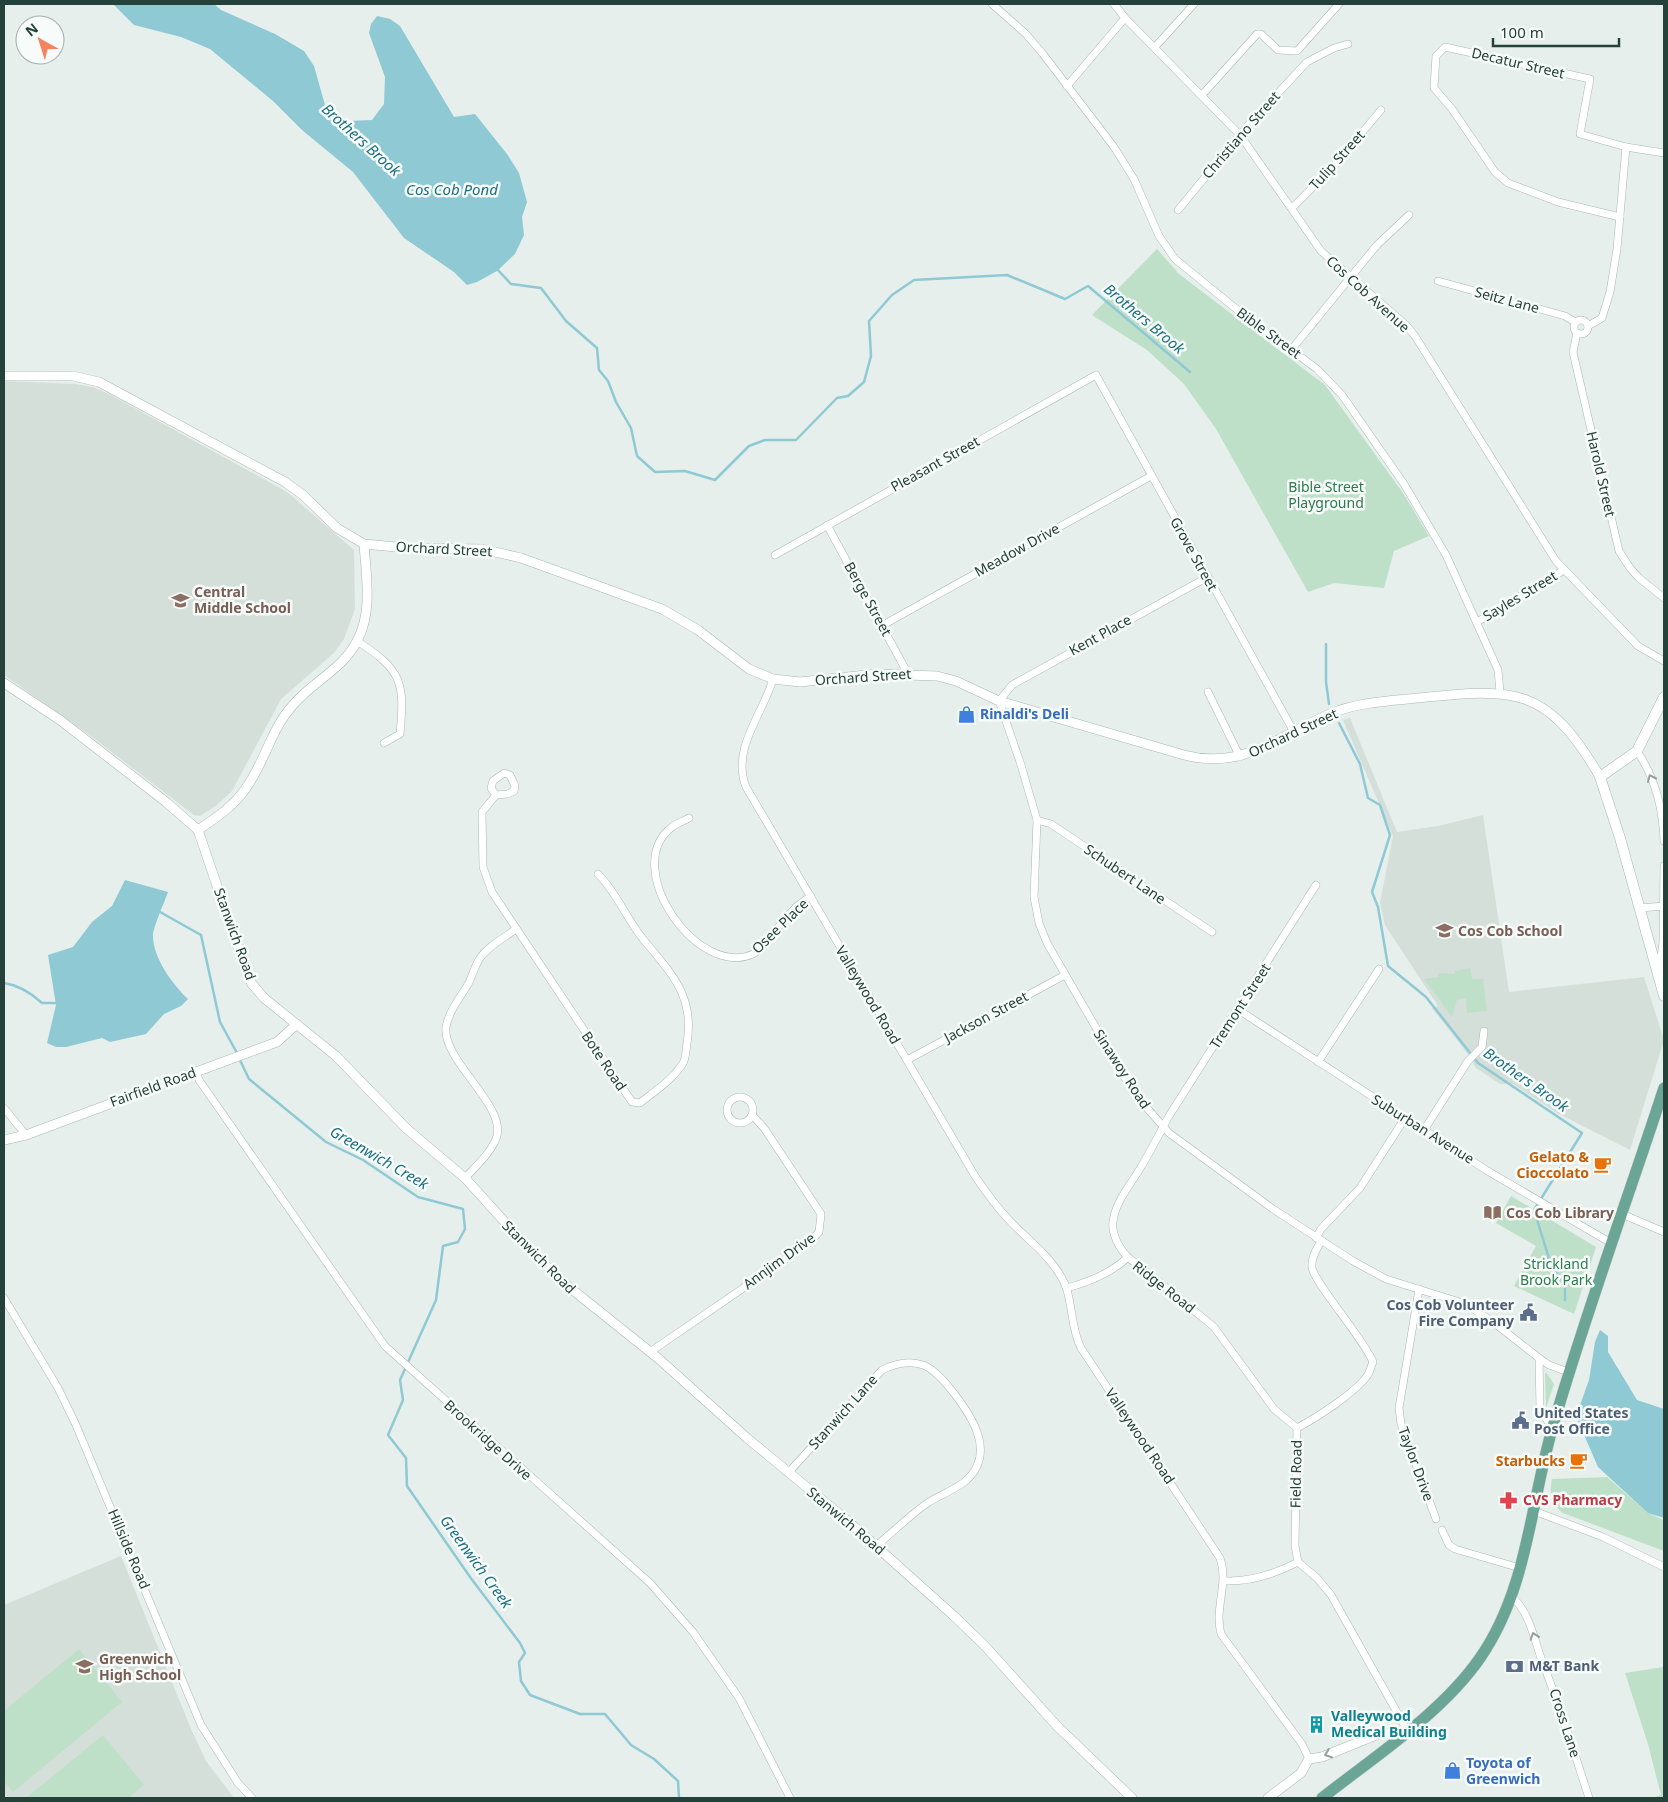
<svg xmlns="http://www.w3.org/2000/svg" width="1668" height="1802" viewBox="0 0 1668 1802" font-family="'Noto Sans',sans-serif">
  <rect width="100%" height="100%" fill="#e6efeb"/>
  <!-- built -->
  <g fill="#d4dfda">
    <path d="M4 381 75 384 93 387 111 395 287 492 354 550 355 609 344 639 334 653 281 699 232 791 217 805 200 816 194 815 88 734 4 675Z"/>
    <path d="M1350 718 1397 832 1438 826 1483 815 1509 992 1644 977 1664 1040 1630 1150 1557 1113 1513 1084H1500L1476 1068 1467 1053 1432 1008 1438 1006 1385 925 1380 903 1393 836 1343 720Z"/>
    <path d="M121 1556 191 1729 206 1761 234 1798H4V1605Z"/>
  </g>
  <!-- green -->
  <g fill="#bfe0c8">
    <path d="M1157 249 1179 274 1325 385 1403 493 1429 536 1394 551 1384 588 1334 583 1308 592 1216 429 1184 384 1147 350 1092 315Z"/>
    <path d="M1470 968 1472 979H1483L1487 1011 1467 1013 1466 998 1457 1000 1452 1017 1424 979 1438 977V973L1455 974V971Z"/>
    <path d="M1511 1196 1596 1247 1574 1314 1514 1286 1536 1246 1496 1223Z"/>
    <path d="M1546 1372 1554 1384 1546 1408 1545 1374Z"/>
    <path d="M1607 1477 1648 1513 1664 1520V1551L1563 1513C1551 1503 1549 1493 1552 1479Z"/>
    <path d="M79 1649 122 1702 13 1792 4 1781V1711Z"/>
    <path d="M1664 1667V1798H1652L1661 1795 1648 1744 1625 1673Z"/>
    <path d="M103 1735 144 1785 128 1798H26Z"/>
  </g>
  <!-- water -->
  <g fill="#8ec9d4">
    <path d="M113 4H214L221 10 275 34 304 51 314 66 325 105 347 121 372 120 384 104 385 77 369 33 371 24 377 16 390 19 400 26 454 117 475 114 507 154 519 173 527 202 522 217 524 235 515 254 497 271 477 282 467 285 454 272 404 238 353 172 302 130 273 101 210 49 181 37 134 25Z"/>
    <path d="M125 880 168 892C165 901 152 930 153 936 153 958 173 985 188 999L181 1006 164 1014 146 1034 110 1042 102 1038 66 1047H56L47 1043 56 1005 48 955 73 947 92 922 112 906Z"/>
    <path d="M1600 1330 1608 1336V1352L1637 1400 1664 1409V1518L1648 1513 1598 1467 1578 1421 1580 1405 1589 1380 1595 1342Z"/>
  </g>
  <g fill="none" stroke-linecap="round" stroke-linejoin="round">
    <!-- stream -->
    <g stroke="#8ec9d4" stroke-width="2.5">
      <path d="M496 268 511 284 541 288 566 321 597 348 599 370 608 381 616 402 631 428 637 456 655 472 685 471 715 480 749 446 765 440H796L837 398 848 396 864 382 871 356 869 321 892 295 914 280 1007 275 1065 299 1088 286 1190 372"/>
      <path d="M1326 644V682L1329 704"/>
      <path d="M1339 723 1360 764 1368 798 1380 805 1390 835 1372 892 1378 907 1388 966 1426 997 1478 1063 1582 1133 1534 1210 1552 1268 1565 1283V1300"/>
      <path d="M160 912 201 935 220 1022 237 1053"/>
      <path d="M4 983C19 985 30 992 42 1003H58"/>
      <path d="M239 1058 249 1079 326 1142 363 1160 418 1197 463 1209 465 1229 458 1242 443 1246 436 1300 400 1380 403 1400 388 1435 406 1458 407 1486 470 1577 520 1643 525 1653 519 1662 521 1681 530 1695 580 1714H605L631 1745 654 1759 678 1781 679 1798"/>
    </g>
    <defs>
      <g id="minor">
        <path d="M992 4 1026 34 1043 54 1114 147 1134 179 1159 236 1175 259 1240 312 1317 369 1342 395 1404 484 1446 555 1498 670 1500 692"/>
        <path d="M1114 4 1125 18 1240 135 1321 251 1406 325 1415 336 1556 561 1638 646 1664 661"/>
        <path d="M1155 47 1194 4"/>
        <path d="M1067 86 1125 18"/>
        <path d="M1202 95 1257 34H1261L1278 50 1297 51 1339 4"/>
        <path d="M1292 208 1333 167 1381 110"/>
        <path d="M1178 210 1249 124 1307 62 1334 48 1348 44"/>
        <path d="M1620 217 1558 202 1508 183 1495 172 1452 109 1434 88 1436 56 1445 47 1590 79 1580 134 1626 147 1664 153"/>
        <path d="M1438 281 1565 316 1575 322"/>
        <circle cx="1581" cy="327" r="7"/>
        <path d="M1588 326 1602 318 1610 292 1617 249 1626 147"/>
        <path d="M1577 333 1573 352 1619 551 1630 568 1639 578 1664 598"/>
        <path d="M1291 350 1377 245 1409 215"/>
        <path d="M827 525 908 674"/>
        <path d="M775 555 1096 375 1294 732"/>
        <path d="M1206 578 1012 685 999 701 1021 765 1037 820 1034 897 1039 923 1047 943 1125 1078 1139 1099 1169 1133 1273 1209 1353 1261 1386 1279 1466 1304 1493 1322 1539 1358 1549 1365 1568 1372"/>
        <path d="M1477 622 1564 570"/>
        <path d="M883 625 1151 476"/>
        <path d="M357 641C402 670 405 682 400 734L384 743"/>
        <path d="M773 679C763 714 731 749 746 787L975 1176C986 1192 997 1208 1010 1221 1027 1239 1048 1254 1060 1275 1074 1296 1069 1325 1081 1348L1220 1558C1229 1584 1214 1608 1221 1634L1302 1744 1309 1759"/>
        <path d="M1208 692 1240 757"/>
        <path d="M1637 751C1656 779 1663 809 1664 841"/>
        <path d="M496 795 508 794 514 791 515 786 510 775 504 773 493 781 491 788 496 795 482 812 483 867 492 892 632 1102 640 1103C655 1091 671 1081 682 1065 686 1060 686 1050 687 1043 695 996 671 973 643 939 626 918 617 893 598 874"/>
        <path d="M689 818C684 821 677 823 672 827 619 867 699 982 755 953L796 907 811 896"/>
        <path d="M1037 820 1051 824 1212 932"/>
        <path d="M1640 908 1664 906"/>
        <path d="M1659 974 1663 942 1664 866"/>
        <path d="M1237 1009 1486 1170 1611 1243"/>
        <path d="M907 1060 1065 975"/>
        <path d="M1318 1062 1379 969"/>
        <path d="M196 1071 199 1080 385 1346 650 1583 693 1632 739 1698 790 1798"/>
        <circle cx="740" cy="1110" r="13"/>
        <path d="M4 1108 26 1135"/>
        <path d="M1424 1130 1468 1061 1482 1047 1484 1031"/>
        <path d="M465 1178C476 1166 492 1152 497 1136 505 1104 442 1060 446 1027 449 1011 459 999 467 986 472 978 474 967 480 958 488 946 504 938 516 929"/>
        <path d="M1622 1214 1664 1232"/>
        <path d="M1316 1238 1321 1229 1360 1188 1405 1118"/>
        <path d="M1321 1241C1317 1249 1311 1257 1312 1267 1312 1280 1364 1339 1373 1362 1371 1366 1370 1372 1367 1376 1355 1393 1316 1418 1297 1428L1295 1546 1298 1562 1317 1578 1331 1595 1407 1730"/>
        <path d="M1067 1288C1089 1282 1110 1274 1127 1258"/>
        <path d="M1419 1289 1399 1408 1401 1424 1436 1519"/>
        <path d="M4 1298 58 1388 76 1425 201 1725 238 1783 252 1798"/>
        <path d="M650 1352 809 1243 819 1232 821 1214 764 1128 752 1115"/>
        <path d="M1539 1358 1540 1408 1552 1429"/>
        <path d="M1297 1428 1274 1409 1214 1327 1136 1263C1124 1257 1111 1237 1113 1222 1115 1202 1131 1184 1141 1167 1151 1150 1160 1133 1169 1116L1316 885"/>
        <path d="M788 1473 882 1370C894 1364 909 1360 923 1365 941 1371 971 1414 977 1432 981 1443 982 1455 977 1466 968 1487 943 1492 926 1504 908 1517 893 1532 876 1546"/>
        <path d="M1534 1511 1603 1537 1664 1567"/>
        <path d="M1442 1530 1449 1545 1455 1549 1520 1568"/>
        <path d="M1224 1581C1250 1582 1275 1574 1298 1562"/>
        <path d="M1511 1596C1530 1612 1534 1639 1542 1661 1560 1706 1574 1752 1589 1798"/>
      </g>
      <g id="tertiary">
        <path d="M4 376H73L99 382 285 482 303 495 337 528 364 544 407 548 482 549 521 558 662 609 698 630 749 669 773 679 800 682 876 674 937 676 956 681 999 701 1184 755C1244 771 1281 734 1332 713 1359 702 1390 701 1418 698 1516 688 1547 686 1600 777"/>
        <path d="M4 683 60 720 166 802 198 830 247 974 252 984 264 998 336 1056 407 1129 465 1178 532 1252 564 1283 659 1359 747 1438 849 1522 954 1616 985 1646 1057 1726 1132 1798"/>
        <path d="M198 830C216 818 234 806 246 788 265 762 271 729 293 705 312 682 343 669 357 641 373 612 366 575 364 544"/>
        <path d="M4 1140 26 1135 277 1042 297 1024"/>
        <path d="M1268 1798 1301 1773 1309 1759 1322 1757 1376 1735 1407 1730"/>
      </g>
      <path id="secondary" d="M1664 697 1637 751 1600 777 1620 838 1664 996"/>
      <path id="primary" d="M1322 1798C1374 1757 1442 1713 1480 1658 1528 1589 1530 1504 1553 1426 1586 1312 1627 1201 1664 1088"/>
    </defs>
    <!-- minor casing -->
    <use href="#minor" stroke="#a8b8b2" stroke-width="8"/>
    <!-- tertiary casing -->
    <use href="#tertiary" stroke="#a8b8b2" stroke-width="10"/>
    <!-- secondary casing -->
    <use href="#secondary" stroke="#a4bbb3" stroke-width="11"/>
    <!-- primary casing -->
    <use href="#primary" stroke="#c2cac8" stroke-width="12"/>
    <!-- minor -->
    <use href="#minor" stroke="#fff" stroke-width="7"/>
    <!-- tertiary -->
    <use href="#tertiary" stroke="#fff" stroke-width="9"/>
    <!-- secondary -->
    <use href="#secondary" stroke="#fff" stroke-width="10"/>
    <!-- primary -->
    <use href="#primary" stroke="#6aa596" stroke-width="11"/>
  </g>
  <!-- one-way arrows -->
  <defs><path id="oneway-chevron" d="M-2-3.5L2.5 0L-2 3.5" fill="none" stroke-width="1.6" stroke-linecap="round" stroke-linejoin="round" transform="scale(1.25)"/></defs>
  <g stroke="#92a09c">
    <use href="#oneway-chevron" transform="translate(1651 778) rotate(-114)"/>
    <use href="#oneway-chevron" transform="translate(1534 1636) rotate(-109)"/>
    <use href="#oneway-chevron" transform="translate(1328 1754) rotate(159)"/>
  </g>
  <!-- icons -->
  <defs>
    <symbol id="school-bare" viewBox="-9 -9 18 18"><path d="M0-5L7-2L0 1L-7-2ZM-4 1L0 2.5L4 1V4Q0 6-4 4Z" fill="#8d6e63" stroke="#f7fbf9" stroke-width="2.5" paint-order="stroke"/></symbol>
    <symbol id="shop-bare" viewBox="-9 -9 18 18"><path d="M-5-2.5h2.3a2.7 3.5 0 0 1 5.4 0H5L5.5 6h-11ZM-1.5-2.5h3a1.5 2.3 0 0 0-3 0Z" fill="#3f7fe0" stroke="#f7fbf9" stroke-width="2.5" paint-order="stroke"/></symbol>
    <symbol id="cafe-bare" viewBox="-9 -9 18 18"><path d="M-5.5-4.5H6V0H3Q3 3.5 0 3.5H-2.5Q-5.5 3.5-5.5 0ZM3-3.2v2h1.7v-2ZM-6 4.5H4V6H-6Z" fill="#e8710a" stroke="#f7fbf9" stroke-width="2.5" paint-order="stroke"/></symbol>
    <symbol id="library-bare" viewBox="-9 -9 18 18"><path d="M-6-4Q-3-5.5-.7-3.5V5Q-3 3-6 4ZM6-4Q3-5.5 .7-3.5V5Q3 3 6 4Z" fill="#8d6e63" stroke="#f7fbf9" stroke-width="2.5" paint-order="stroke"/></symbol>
    <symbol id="civic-bare" viewBox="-9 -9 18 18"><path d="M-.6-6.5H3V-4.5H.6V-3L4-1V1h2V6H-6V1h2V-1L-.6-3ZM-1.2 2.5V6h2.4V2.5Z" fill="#5c6f8a" stroke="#f7fbf9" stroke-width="2.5" paint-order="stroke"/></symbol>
    <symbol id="pharmacy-bare" viewBox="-9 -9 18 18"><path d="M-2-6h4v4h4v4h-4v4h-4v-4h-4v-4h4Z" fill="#e0444e" stroke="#f7fbf9" stroke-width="2.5" paint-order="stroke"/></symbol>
    <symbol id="bank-bare" viewBox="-9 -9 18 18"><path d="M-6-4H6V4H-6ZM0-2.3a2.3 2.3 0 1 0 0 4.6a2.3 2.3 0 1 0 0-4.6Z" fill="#5c6f8a" stroke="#f7fbf9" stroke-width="2.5" paint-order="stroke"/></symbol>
    <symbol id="building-bare" viewBox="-9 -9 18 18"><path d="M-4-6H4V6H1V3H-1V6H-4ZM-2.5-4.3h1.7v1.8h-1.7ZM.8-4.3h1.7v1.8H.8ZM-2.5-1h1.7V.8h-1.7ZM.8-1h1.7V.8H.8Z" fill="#0f9aa8" stroke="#f7fbf9" stroke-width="2.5" paint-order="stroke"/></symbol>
  </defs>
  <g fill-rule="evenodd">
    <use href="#school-bare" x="168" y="588" width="25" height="25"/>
    <use href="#shop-bare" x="954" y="702" width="25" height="25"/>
    <use href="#school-bare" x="1432" y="918" width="25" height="25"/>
    <use href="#cafe-bare" x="1590" y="1152" width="25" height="25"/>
    <use href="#library-bare" x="1480" y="1200" width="25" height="25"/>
    <use href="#civic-bare" x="1516" y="1300" width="25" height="25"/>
    <use href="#civic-bare" x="1508" y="1408" width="25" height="25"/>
    <use href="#cafe-bare" x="1566" y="1448" width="25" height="25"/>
    <use href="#pharmacy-bare" x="1496" y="1488" width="25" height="25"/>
    <use href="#bank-bare" x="1502" y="1654" width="25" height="25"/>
    <use href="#school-bare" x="72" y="1654" width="25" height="25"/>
    <use href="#building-bare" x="1304" y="1712" width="25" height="25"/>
    <use href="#shop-bare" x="1440" y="1758" width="25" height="25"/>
  </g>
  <g text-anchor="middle" stroke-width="5" stroke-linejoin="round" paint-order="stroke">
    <!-- street labels -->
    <g font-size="14" fill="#24423a" stroke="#f7fbf9">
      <text transform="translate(1518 63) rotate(13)" y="5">Decatur Street</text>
      <text transform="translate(1241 135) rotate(-49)" y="5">Christiano Street</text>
      <text transform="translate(1337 160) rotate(-48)" y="5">Tulip Street</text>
      <text transform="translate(1368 294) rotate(42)" y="5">Cos Cob Avenue</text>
      <text transform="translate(1507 300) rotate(15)" y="5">Seitz Lane</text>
      <text transform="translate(1269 333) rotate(36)" y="5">Bible Street</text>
      <text transform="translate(935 464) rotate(-29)" y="5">Pleasant Street</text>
      <text transform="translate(1601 474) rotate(77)" y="5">Harold Street</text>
      <text transform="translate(444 549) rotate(3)" y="5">Orchard Street</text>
      <text transform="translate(1017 550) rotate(-29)" y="5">Meadow Drive</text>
      <text transform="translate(1194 554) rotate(61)" y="5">Grove Street</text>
      <text transform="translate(1520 596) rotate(-31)" y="5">Sayles Street</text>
      <text transform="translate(868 599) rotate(61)" y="5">Berge Street</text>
      <text transform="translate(1100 635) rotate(-29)" y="5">Kent Place</text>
      <text transform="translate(863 677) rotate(-4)" y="5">Orchard Street</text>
      <text transform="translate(1293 733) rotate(-25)" y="5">Orchard Street</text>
      <text transform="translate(1125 874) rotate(34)" y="5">Schubert Lane</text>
      <text transform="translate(780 926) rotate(-44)" y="5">Osee Place</text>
      <text transform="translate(235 934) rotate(70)" y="5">Stanwich Road</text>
      <text transform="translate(868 995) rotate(59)" y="5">Valleywood Road</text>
      <text transform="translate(1240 1006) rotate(-57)" y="5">Tremont Street</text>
      <text transform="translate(986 1017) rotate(-28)" y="5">Jackson Street</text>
      <text transform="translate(604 1061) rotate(56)" y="5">Bote Road</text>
      <text transform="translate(1122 1069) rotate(57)" y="5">Sinawoy Road</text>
      <text transform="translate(153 1087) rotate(-20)" y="5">Fairfield Road</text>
      <text transform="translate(1423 1129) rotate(32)" y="5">Suburban Avenue</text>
      <text transform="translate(539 1257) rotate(45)" y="5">Stanwich Road</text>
      <text transform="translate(779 1261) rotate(-36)" y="5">Annjim Drive</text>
      <text transform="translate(1164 1287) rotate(38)" y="5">Ridge Road</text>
      <text transform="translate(843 1412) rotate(-48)" y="5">Stanwich Lane</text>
      <text transform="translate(1140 1436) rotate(56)" y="5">Valleywood Road</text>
      <text transform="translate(488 1440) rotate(42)" y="5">Brookridge Drive</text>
      <text transform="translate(1416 1464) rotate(70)" y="5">Taylor Drive</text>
      <text transform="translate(1296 1474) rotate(-89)" y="5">Field Road</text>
      <text transform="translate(846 1521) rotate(40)" y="5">Stanwich Road</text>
      <text transform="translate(129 1549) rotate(67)" y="5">Hillside Road</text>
      <text transform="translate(1565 1723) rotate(72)" y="5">Cross Lane</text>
    </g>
    <!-- park labels -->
    <g font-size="14" fill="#2d7a4b" stroke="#f7fbf9">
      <text x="1326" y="492">Bible Street<tspan x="1326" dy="16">Playground</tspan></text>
      <text x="1556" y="1269">Strickland<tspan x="1556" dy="16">Brook Park</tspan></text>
    </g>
    <!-- education labels -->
    <g font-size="14" font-weight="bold" fill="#785e54" stroke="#f7fbf9" text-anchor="start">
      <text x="194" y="597">Central<tspan x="194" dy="16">Middle School</tspan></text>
      <text x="1458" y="936">Cos Cob School</text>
      <text x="1506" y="1218">Cos Cob Library</text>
      <text x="99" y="1664">Greenwich<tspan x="99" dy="16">High School</tspan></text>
    </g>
    <!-- shop labels -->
    <g font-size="14" font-weight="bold" fill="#366cbe" stroke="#f7fbf9" text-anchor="start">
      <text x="980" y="719">Rinaldi's Deli</text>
      <text x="1466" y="1768">Toyota of<tspan x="1466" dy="16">Greenwich</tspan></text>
    </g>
    <!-- food labels -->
    <g font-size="14" font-weight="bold" fill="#c56008" stroke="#f7fbf9" text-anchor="end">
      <text x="1589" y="1162">Gelato &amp;<tspan x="1589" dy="16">Cioccolato</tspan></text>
      <text x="1565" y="1466">Starbucks</text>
    </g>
    <!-- service labels -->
    <g font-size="14" font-weight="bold" fill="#4e5e75" stroke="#f7fbf9" text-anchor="start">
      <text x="1514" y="1310" text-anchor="end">Cos Cob Volunteer<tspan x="1514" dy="16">Fire Company</tspan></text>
      <text x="1534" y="1418">United States<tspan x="1534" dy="16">Post Office</tspan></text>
      <text x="1529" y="1671">M&amp;T Bank</text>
    </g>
    <!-- health labels -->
    <g font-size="14" font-weight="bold" fill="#be3a42" stroke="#f7fbf9" text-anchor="start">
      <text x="1523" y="1505">CVS Pharmacy</text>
    </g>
    <!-- culture labels -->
    <g font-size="14" font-weight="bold" fill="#0d838f" stroke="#f7fbf9" text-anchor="start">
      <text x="1331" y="1721">Valleywood<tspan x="1331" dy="16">Medical Building</tspan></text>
    </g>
    <!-- water labels -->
    <g font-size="15" font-style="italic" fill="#1c6f80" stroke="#f7fbf9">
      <text transform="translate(361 140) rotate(42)" y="5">Brothers Brook</text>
      <text x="452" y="195">Cos Cob Pond</text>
      <text transform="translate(1144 319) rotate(40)" y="5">Brothers Brook</text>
      <text transform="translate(1526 1080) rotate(35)" y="5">Brothers Brook</text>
      <text transform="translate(379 1158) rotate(30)" y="5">Greenwich Creek</text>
      <text transform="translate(476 1562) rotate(54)" y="5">Greenwich Creek</text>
    </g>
  </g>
  <!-- border -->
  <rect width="1668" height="1802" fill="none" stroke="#24423a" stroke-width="10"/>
  <!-- north arrow -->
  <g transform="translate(40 40) rotate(321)"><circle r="24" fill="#f7fbf9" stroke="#a3b1ad"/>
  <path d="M0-4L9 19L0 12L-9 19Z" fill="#f4845f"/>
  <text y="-8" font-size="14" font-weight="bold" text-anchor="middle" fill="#24423a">N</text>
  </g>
  <!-- scale -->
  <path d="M1493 38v8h126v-8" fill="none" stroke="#24423a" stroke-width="2.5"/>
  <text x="1500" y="38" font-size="15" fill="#24423a" stroke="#f7fbf9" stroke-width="4" paint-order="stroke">100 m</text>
</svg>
